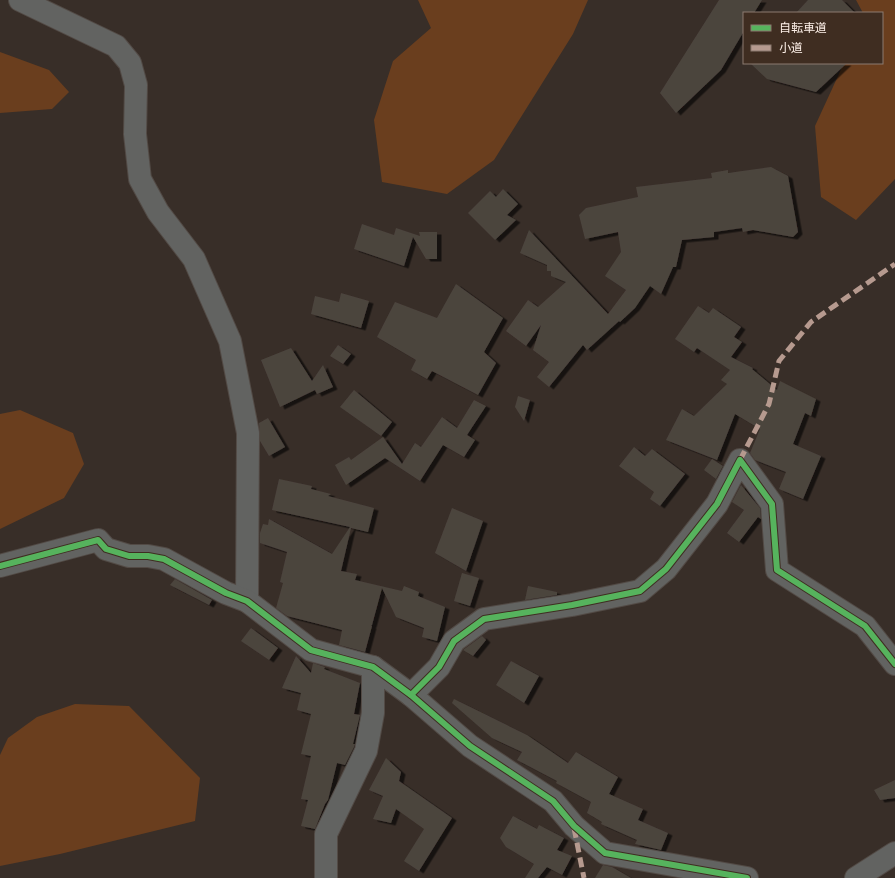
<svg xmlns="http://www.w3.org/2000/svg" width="895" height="878" viewBox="0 0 895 878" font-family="Mulish,'Noto Sans JP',sans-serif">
  <defs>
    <filter id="shadow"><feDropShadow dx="4.5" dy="2.5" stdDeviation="0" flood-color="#0009"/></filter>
  </defs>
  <rect width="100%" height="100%" fill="#382e28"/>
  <!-- green -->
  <g fill="#6a3e1e">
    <path d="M418 0H588L573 34 494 160 447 194 382 182 374 120 393 61 431 28Z"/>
    <path d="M856 0H895V179L856 220 821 197 815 126 844 63H882V13H863Z"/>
    <path d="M0 52 49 70 69 92 52 109 0 113Z"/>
    <path d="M20 410 73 433 84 464 64 498 0 529V414Z"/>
    <path d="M75 704 129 706 200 778 195 821 60 854 0 866V755L8 738 37 717Z"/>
  </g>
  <!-- building -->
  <g fill="#4c443e" filter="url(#shadow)">
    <path d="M719 0H762L754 13H744V31L721 70 676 113 660 93Z"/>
    <path d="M808 0H842L855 13H796Z"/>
    <path d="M750 63H847L816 92 767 79Z"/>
    <path d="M771 167 788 176 798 232 793 237 753 230 743 232 742 228 714 232V237L682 240 676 267H673L661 294 650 286 635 308 620 322 619 321 587 350 583 345 549 387 537 377 549 362 533 350 541 325 526 346 506 331 528 300 538 307 566 282 551 276V271H547V265L520 253 529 230 608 314 626 290 605 276 621 252 618 232 585 239 579 215 586 208 638 197 636 187 712 178 711 173 728 170V173Z"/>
    <path d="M503 189 518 204 507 215 516 220 495 240 468 213 490 191 496 197Z"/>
    <path d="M362 224 394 235 396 228 420 236 419 232H437V259H426L413 237 404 266 354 249Z"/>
    <path d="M456 284 503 318 484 352 496 363 478 395 432 371 427 379 411 370 416 360 377 337 395 302 437 318Z"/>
    <path d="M341 293 369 301 361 328 311 314 315 296 339 302Z"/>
    <path d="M698 306 709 313 713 308 741 327 734 337 742 342 731 357 753 368 752 369 777 390 780 381 816 399 811 416 805 413 793 444 821 456 803 499 779 489 786 472 755 460 750 453 760 429 735 414 717 460 666 440 682 409 694 416 727 384 721 380 730 370 697 348 694 352 675 339Z"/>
    <path d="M338 345 351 354 343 364 330 356Z"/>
    <path d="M291 348 312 381 323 365 333 387 317 394 315 390 280 407 261 360Z"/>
    <path d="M354 390 392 422 381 436 340 407Z"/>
    <path d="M518 396 530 400 524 421 515 407Z"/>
    <path d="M474 400 486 406 467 435 475 440 464 457 443 445 420 481 385 458 346 485 335 465 349 457 351 460 383 437 402 464 415 443 421 447 442 417 457 428Z"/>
    <path d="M268 418 285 447 269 456 260 441 259 423Z"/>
    <path d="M634 447 645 456 652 449 685 474 660 506 650 499 654 492 619 466Z"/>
    <path d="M712 459 723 466 716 479 704 470Z"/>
    <path d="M279 479 312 486 311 489 331 494 328 496 374 508 368 532 351 528 341 571 357 574 355 580 402 591 404 586 419 592 418 596 445 607 437 641 422 637 424 628 396 617 382 588 372 625H371L372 626 365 652 339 645 342 630 287 616 276 608 283 583 280 582 287 552 260 543V533L263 524 268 525 269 519 332 554 350 527 272 510Z"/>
    <path d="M741 485 760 508 761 519 758 517 739 542 727 533 744 510 732 502Z"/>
    <path d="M452 508 483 521 466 571 435 553Z"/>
    <path d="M462 573 479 578 470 606 454 601Z"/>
    <path d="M175 579 212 600 209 605 170 585Z"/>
    <path d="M528 586 557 592V595L525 600Z"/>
    <path d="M251 628 278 648 269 660 241 641Z"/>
    <path d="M482 636 486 640 473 656 463 650Z"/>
    <path d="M296 656 311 673 313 663 325 667 324 669 360 683 354 714 360 715 353 744H355L354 747 345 765 337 763 328 800 325 804 315 829 301 826 308 800 301 799 311 756 301 754 311 714 297 710 301 693 282 688Z"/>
    <path d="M511 661 539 676 524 703 496 685Z"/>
    <path d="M454 699 527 735 568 763 576 752 618 777 609 794 643 809 638 820 668 833 661 850 635 844 637 840 601 824 602 822 587 813 591 802 556 783 557 781 517 760 522 752 492 738 452 703Z"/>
    <path d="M386 758 401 772 399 781 452 818 419 871 404 861 424 829 396 809 391 823 373 819 383 796 369 790Z"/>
    <path d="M895 780V798L880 800 874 790Z"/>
    <path d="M513 816 537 829 539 825 564 838 557 850 572 856 562 875 547 867 538 878H525L534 864 506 847 500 838Z"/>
    <path d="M603 865 612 867 631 878H595Z"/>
  </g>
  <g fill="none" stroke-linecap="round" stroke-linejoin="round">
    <defs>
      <g id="minor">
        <path d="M20 0 116 46 130 63 136 85 135 134 140 179 158 212 194 259 230 341 248 433 247 601"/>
        <path d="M0 566 98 540 106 549 129 556H148L164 559 226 593 247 601 311 650 373 667 411 695 470 746 553 801 574 826 605 853 747 878"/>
        <path d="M411 695 439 667 454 641 484 619 572 605 640 591 666 569 717 504 740 460 772 504 777 570 865 626 895 664"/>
        <path d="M326 878V834L366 751 373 713V667"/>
        <path d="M856 878 895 853"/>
      </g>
    </defs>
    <!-- minor casing -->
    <use href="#minor" stroke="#524a45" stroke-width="24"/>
    <!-- minor -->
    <use href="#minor" stroke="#626361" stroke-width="22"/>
    <!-- quiet -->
    <g stroke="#b69a8f" stroke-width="5" stroke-dasharray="10 5" stroke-linecap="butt">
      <path d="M740 460 769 404 779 361 811 322 895 264"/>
      <path d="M574 828 584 878"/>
    </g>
    <defs>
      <g id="cycleway">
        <path d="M0 566 98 540 106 549 129 556H148L164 559 226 593 247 601 311 650 373 667 411 695 470 746 553 801 574 826 605 853 747 878"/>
        <path d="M411 695 439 667 454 641 484 619 572 605 640 591 666 569 717 504 740 460 772 504 777 570 865 626 895 664"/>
      </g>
    </defs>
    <!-- cycleway casing -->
    <use href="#cycleway" stroke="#3f2d21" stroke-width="8"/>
    <!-- cycleway -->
    <use href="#cycleway" stroke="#56b35d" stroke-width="6"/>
  </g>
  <!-- legend -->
  <rect x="743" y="12" width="140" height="52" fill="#3f2d21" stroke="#8b7b71"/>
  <rect x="751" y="25" width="20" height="6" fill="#56b35d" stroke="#8b7b71"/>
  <text x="779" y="32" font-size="12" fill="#fdf0e8">自転車道</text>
  <rect x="751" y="45" width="20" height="6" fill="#b69a8f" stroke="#8b7b71"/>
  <text x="779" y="52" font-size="12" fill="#fdf0e8">小道</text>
</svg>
